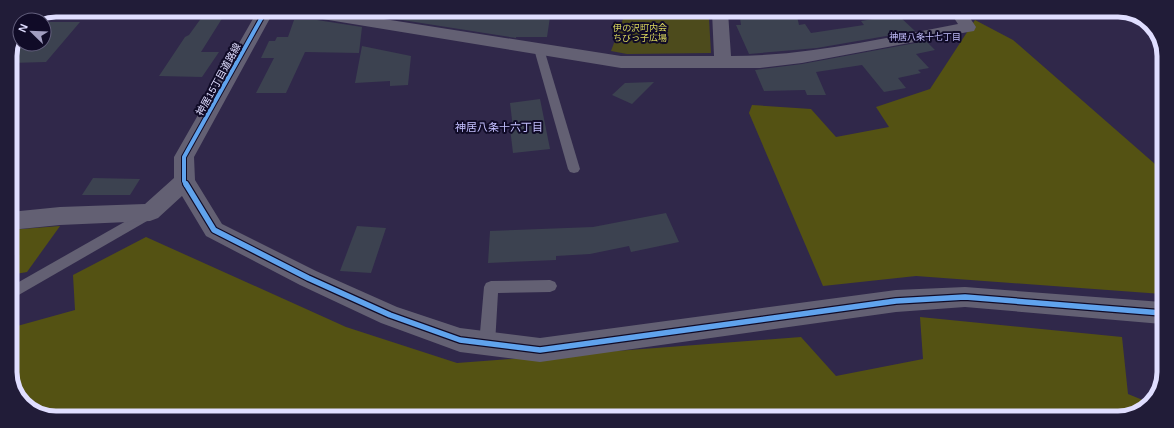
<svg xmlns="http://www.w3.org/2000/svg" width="1174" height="428" viewBox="0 0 1174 428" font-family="Arial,'Noto Sans JP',sans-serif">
  <rect width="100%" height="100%" fill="#30284a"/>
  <!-- green -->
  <path fill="#4d4b1c" d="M626 11 709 19 711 53 627 54 611 51Z"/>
  <!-- forest -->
  <g fill="#545213">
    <path d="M975 20 1013 40 1163 171 1162 294 916 276 823 286 749 113 752 105 811 109 836 137 889 127 876 107 930 89Z"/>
    <path d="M60 226 27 272 10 275V230Z"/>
    <path d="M146 237 346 327 457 363 801 337 836 376 923 359 920 317 1122 337 1128 394 1150 403 1146 409 1118 418 41 415 19 400 10 375V328L75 310 73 275Z"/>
  </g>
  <!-- building -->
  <g fill="#3c4250">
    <path d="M345 11H464V14L522 15V11H540V17H550L547 37H516V38Z"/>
    <path d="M739 12H796L799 25 805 24 811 33 864 25 861 21 898 15 915 31 817 48 749 54 736 25H741Z"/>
    <path d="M202 17H223L201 52H219L202 77 159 76 185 37 189 35Z"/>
    <path d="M294 20H317L362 27 359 53 305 52 286 93H256L274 58H261L269 41H275L277 37H288Z"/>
    <path d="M44 22H80L46 62 10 63V54L18 35H20V44H44Z"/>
    <path d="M926 41 935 50 916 54 929 68 918 70 921 73 898 78 906 88 884 92 862 65 816 72 826 95H807L805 90 764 91 755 70 802 64Z"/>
    <path d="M362 46 411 56 408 85 390 86V81L355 83Z"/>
    <path d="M654 82 632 104 612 95 625 83Z"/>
    <path d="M540 99 550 149 513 153 510 128H513L510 103Z"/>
    <path d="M93 178 140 179 130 195H82Z"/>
    <path d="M666 213 679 242 631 252 629 246 590 254 556 256V260L488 263 490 231 593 227Z"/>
    <path d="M357 226 386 228 371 273 340 271Z"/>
  </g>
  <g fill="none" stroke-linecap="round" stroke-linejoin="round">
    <!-- service -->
    <g fill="#636073" fill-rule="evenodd">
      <path d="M539 46 544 49 580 169 578 172 574 173 570 172 568 169 534 49Z"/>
      <path d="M149 208 154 209 155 213 154 217 10 300V287Z"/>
      <path d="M550 280 555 282 557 286 555 290 550 292 498 293 495 344 492 349 487 351 482 349 479 344 484 287 486 283 491 281Z"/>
    </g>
    <!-- minor -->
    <g fill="#636073" fill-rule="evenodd">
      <path d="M258 10 274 11 194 157 195 180 222 224 316 271 397 307 460 328 540 338 896 290 965 287 1162 302V324L965 307 896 312 540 362 460 352 381 323 300 285 206 236 182 196 158 218 150 221 60 225 10 230V212L60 207 145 204 174 178V157Z"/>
      <path d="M296 11H333L621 56H714L712 12H728L731 56C808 56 883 38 958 24L950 12H966L976 27 974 31 968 32 802 63 760 68H621L304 16 298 14Z"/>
    </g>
    <defs>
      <path id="cycleway-far1" d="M186 185 184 181V157L266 10"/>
      <path id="cycleway" d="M186 184 214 230 308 278 390 315 460 340 540 350 896 301 965 297 1162 313"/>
    </defs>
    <!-- cycleway-far1 casing -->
    <use href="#cycleway-far1" stroke="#100b27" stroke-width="6"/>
    <!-- cycleway casing -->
    <use href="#cycleway" stroke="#100b27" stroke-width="8"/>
    <!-- cycleway-far1 -->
    <use href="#cycleway-far1" stroke="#60a3ed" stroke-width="4"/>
    <!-- cycleway -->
    <use href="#cycleway" stroke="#60a3ed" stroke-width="5.5"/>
  </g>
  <g text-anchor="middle" stroke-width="4" stroke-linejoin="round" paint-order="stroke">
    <!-- far-park labels -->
    <g font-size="9" fill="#dbd85d" stroke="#100b27">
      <text x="640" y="31">伊の沢町内会<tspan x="640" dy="10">ちびっ子広場</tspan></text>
    </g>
    <!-- far-neighbourhood labels -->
    <g font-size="9" fill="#c3bffd" stroke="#100b27">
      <text x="925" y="40">神居八条十七丁目</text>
    </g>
    <!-- street labels -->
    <g font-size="10" fill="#e0deff" stroke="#100b27">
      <text transform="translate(218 79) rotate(-61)" y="4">神居15丁目道路線</text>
    </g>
    <!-- neighbourhood labels -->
    <g font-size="11" fill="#c3bffd" stroke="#100b27">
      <text x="499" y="131">神居八条十六丁目</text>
    </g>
  </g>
  <!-- crop -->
  <path d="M0 0H1174V428H0ZM56 17H1118A39 39 0 0 1 1157 56V372A39 39 0 0 1 1118 411H56A39 39 0 0 1 17 372V56A39 39 0 0 1 56 17Z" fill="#211c38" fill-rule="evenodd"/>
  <path fill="none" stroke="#e0deff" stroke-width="5" d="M56 17H1118A39 39 0 0 1 1157 56V372A39 39 0 0 1 1118 411H56A39 39 0 0 1 17 372V56A39 39 0 0 1 56 17Z"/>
  <!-- north arrow -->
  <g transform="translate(32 32) rotate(293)"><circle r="19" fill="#100b27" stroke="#635f7d"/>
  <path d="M0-3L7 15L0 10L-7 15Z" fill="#a29ec0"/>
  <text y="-6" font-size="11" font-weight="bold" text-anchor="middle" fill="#e0deff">N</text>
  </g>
</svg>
